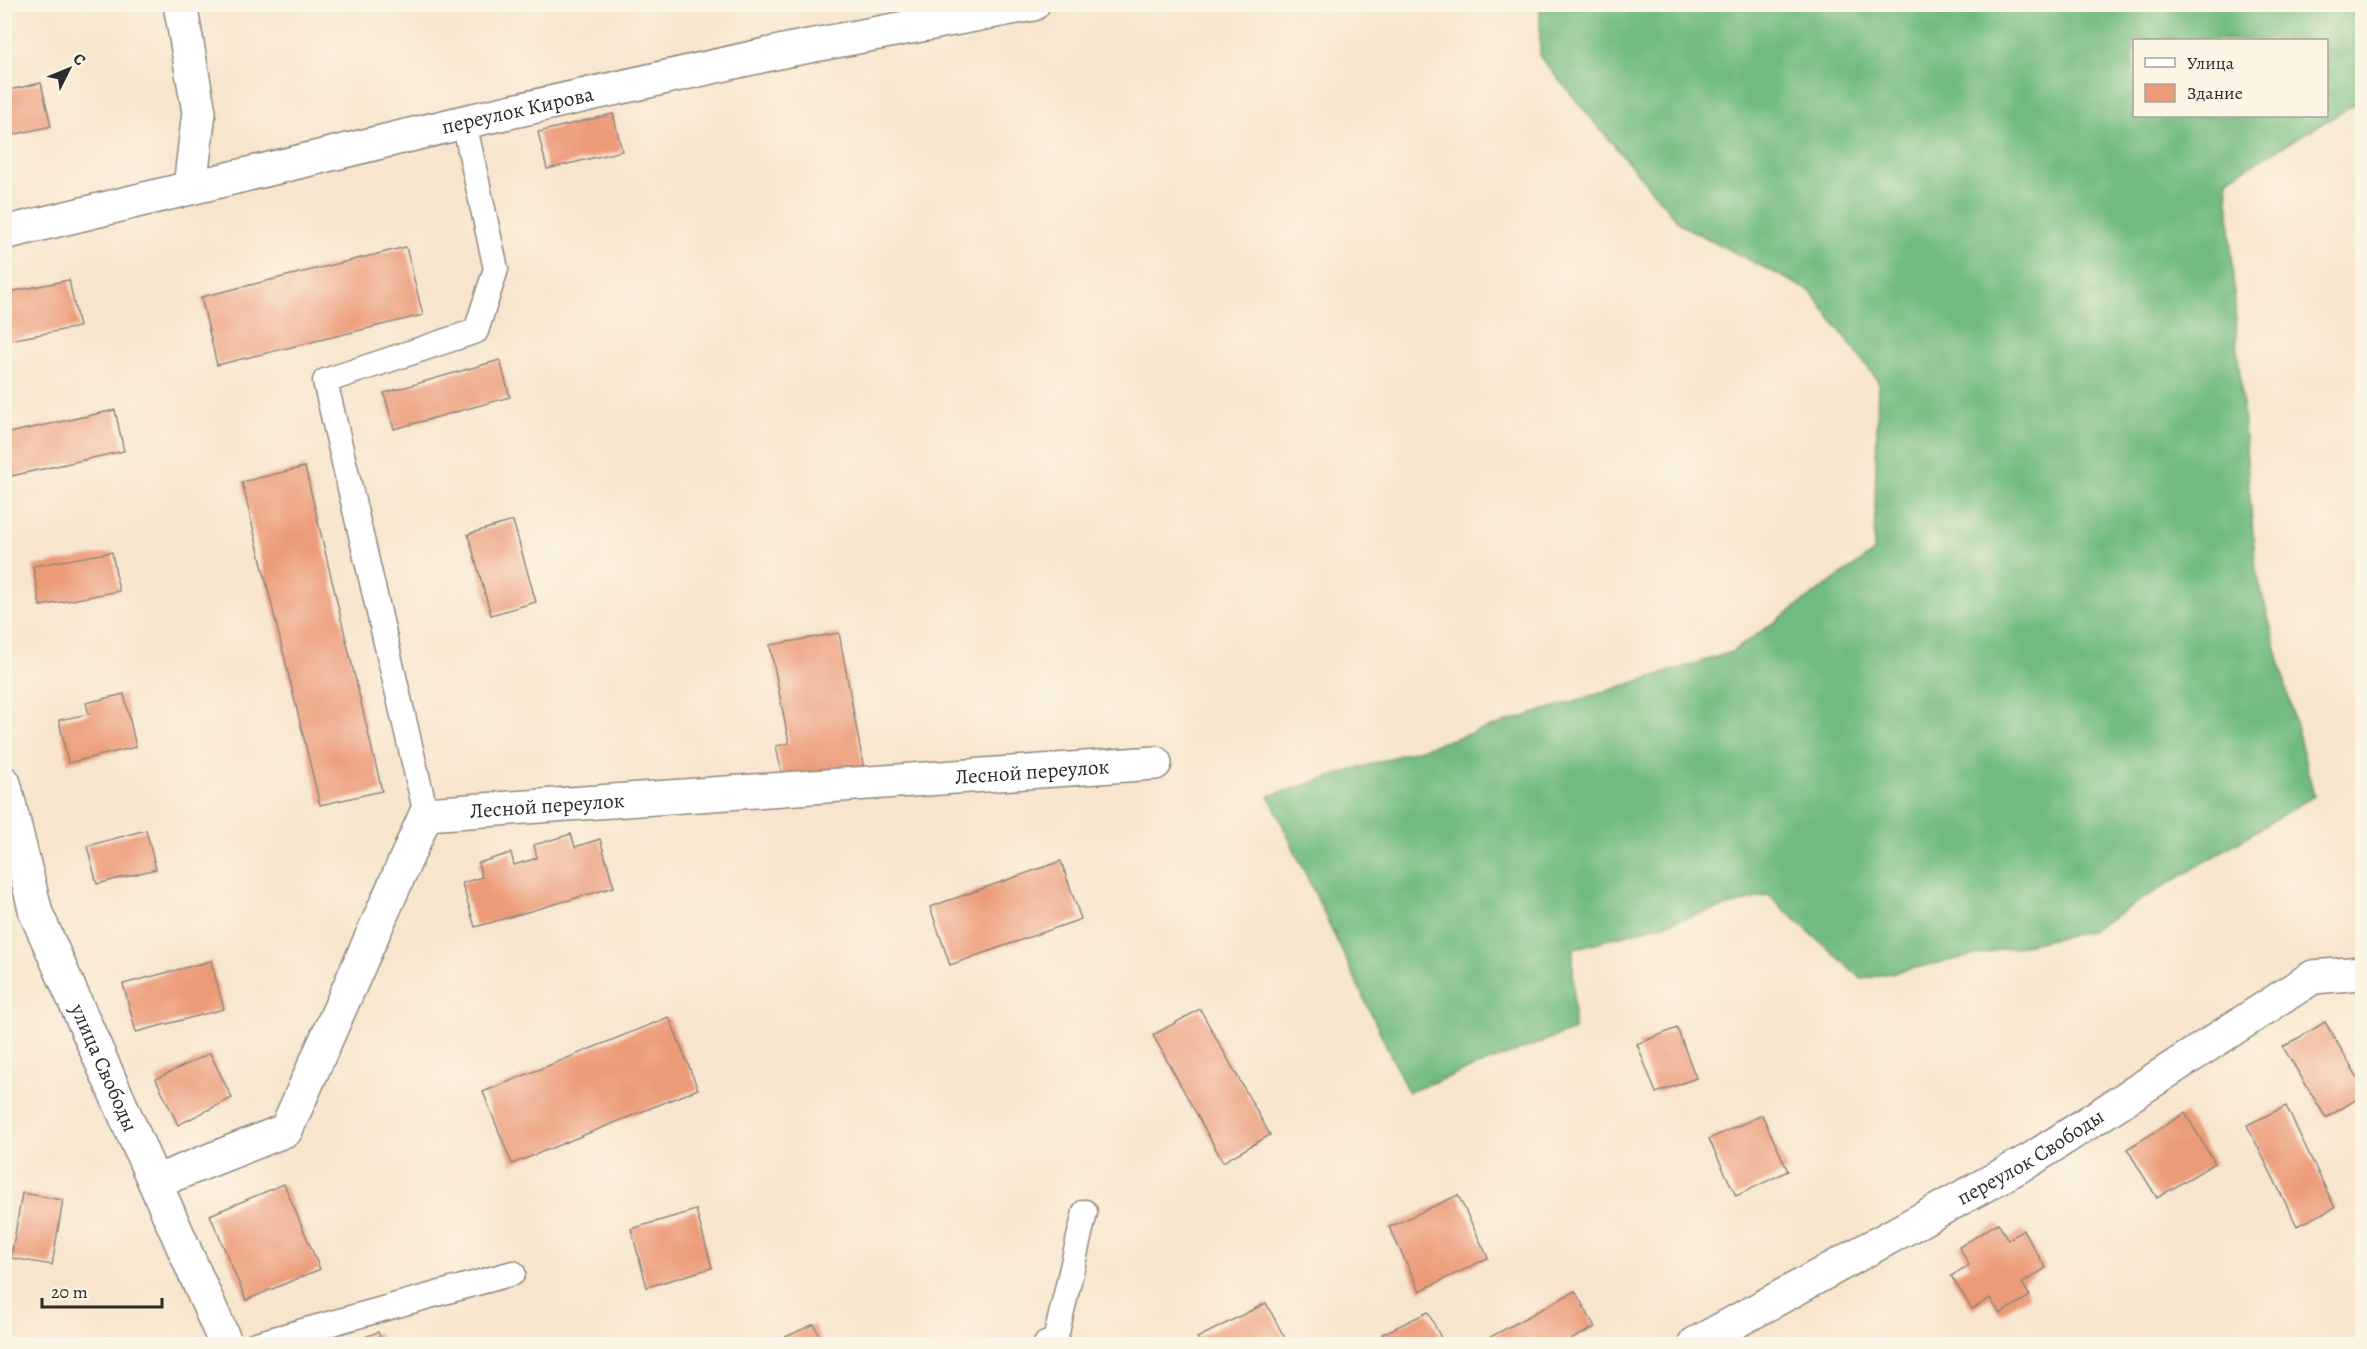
<svg xmlns="http://www.w3.org/2000/svg" width="2367" height="1349" viewBox="0 0 2367 1349" font-family="Alegreya,serif">
  <rect width="100%" height="100%" fill="#fcf5e5"/>
  <filter id="ink" filterUnits="userSpaceOnUse"><feTurbulence type="fractalNoise" baseFrequency=".0167" numOctaves="2"/><feDisplacementMap in="SourceGraphic" scale="12" xChannelSelector="R" yChannelSelector="G"/><feConvolveMatrix kernelMatrix="1 2 1 2 8 2 1 2 1" color-interpolation-filters="sRGB"/></filter>
  <filter id="wash" filterUnits="userSpaceOnUse"><feTurbulence type="fractalNoise" baseFrequency=".008" numOctaves="4" result="noise"/><feDisplacementMap in="SourceGraphic" scale="24" xChannelSelector="R" yChannelSelector="G"/><feGaussianBlur stdDeviation="1.35" result="paint"/><feColorMatrix in="noise" values="0 0 0 0 0 0 0 0 0 0 0 0 0 0 0 0 0 1.4 0 .05"/><feComposite in="paint" operator="in"/></filter>
  <g filter="url(#wash)">
    <rect width="100%" height="100%" fill="#f7e5cd"/>
    <!-- forest -->
    <path fill="#72bb80" stroke="#4e7356" stroke-width="1.5" fill-rule="evenodd" d="M1540 5H2362V100L2227 179 2237 341 2256 570 2314 796 2090 931 1862 979 1768 895 1573 949 1574 1030 1408 1092 1269 796 1732 652 1874 552 1878 381 1810 291 1681 225 1540 57ZM2134 40H2326V116H2134Z"/>
    <g id="blocks">
      <!-- building -->
      <g fill="#ec9b79">
        <path d="M41 83 51 126 4 137V91Z"/>
        <path d="M613 114 622 151 547 169 538 132Z"/>
        <path d="M406 247 423 315 217 365 201 297Z"/>
        <path d="M69 280 79 327 4 341V293Z"/>
        <path d="M500 360 510 397 394 429 384 393Z"/>
        <path d="M115 410 124 451 11 476 4 448V434Z"/>
        <path d="M305 467 382 791 320 805 242 482Z"/>
        <path d="M513 521 536 602 491 615 468 534Z"/>
        <path d="M112 552 119 591 40 606 33 566Z"/>
        <path d="M839 633 866 780 786 795 776 746 789 743 770 645Z"/>
        <path d="M124 694 136 747 68 763 59 720 89 714 86 703Z"/>
        <path d="M146 830 156 869 97 884 87 846Z"/>
        <path d="M571 834 575 847 600 839 614 887 475 927 462 883 482 877 478 863 511 853 514 865 537 858 534 845Z"/>
        <path d="M1061 861 1081 919 950 965 930 907Z"/>
        <path d="M211 961 224 1009 136 1032 123 984Z"/>
        <path d="M1200 1009 1270 1135 1223 1162 1153 1035Z"/>
        <path d="M669 1017 698 1089 512 1164 483 1092Z"/>
        <path d="M2325 1022 2362 1085V1096L2326 1118 2283 1047Z"/>
        <path d="M1677 1028 1696 1078 1656 1093 1637 1044Z"/>
        <path d="M210 1053 232 1098 178 1125 156 1079Z"/>
        <path d="M2286 1106 2335 1208 2297 1226 2247 1125Z"/>
        <path d="M2185 1113 2215 1163 2157 1198 2127 1149Z"/>
        <path d="M1762 1115 1788 1171 1736 1196 1709 1139Z"/>
        <path d="M284 1184 320 1269 246 1300 210 1215Z"/>
        <path d="M22 1193 63 1200 52 1265 11 1258Z"/>
        <path d="M1458 1195 1488 1258 1420 1291 1389 1227Z"/>
        <path d="M696 1210 712 1268 647 1287 631 1229Z"/>
        <path d="M1998 1223 2008 1240 2023 1230 2046 1268 2022 1283 2030 1296 2000 1314 1990 1298 1972 1309 1951 1276 1969 1265 1959 1247Z"/>
        <path d="M1575 1291 1595 1327 1563 1344H1482L1481 1342Z"/>
        <path d="M1266 1303 1288 1344H1201L1197 1338Z"/>
        <path d="M1428 1312 1444 1344H1388L1382 1334Z"/>
        <path d="M814 1324 823 1344H770Z"/>
        <path d="M378 1332 383 1344H347Z"/>
      </g>
    </g>
  </g>
  <g filter="url(#ink)">
    <use href="#blocks" fill-opacity="0" stroke="#91887c" stroke-width="1.5"/>
    <g fill="none" stroke-linecap="round" stroke-linejoin="round">
      <defs>
        <g id="lane">
          <path d="M426 814 325 381 476 331 496 269 464 122"/>
          <path d="M256 1344 513 1273"/>
          <path d="M1046 1344 1055 1341 1085 1212"/>
        </g>
        <g id="street">
          <path d="M180 4 199 112 190 187"/>
          <path id="s1" d="M4 233 464 122 788 50 1033 4"/>
          <path id="s2" d="M4 783 36 913 226 1344"/>
          <path id="s3" d="M155 1182 286 1130 426 814 1155 763"/>
          <path id="s4" d="M1695 1344 2032 1159 2313 977 2362 973"/>
        </g>
      </defs>
      <!-- lane casing -->
      <use href="#lane" stroke="#91887c" stroke-width="27"/>
      <!-- street casing -->
      <use href="#street" stroke="#91887c" stroke-width="36"/>
      <!-- lane -->
      <use href="#lane" stroke="#fff" stroke-width="24"/>
      <!-- street -->
      <use href="#street" stroke="#fff" stroke-width="33"/>
    </g>
  </g>
  <g text-anchor="middle" stroke-width="4.5" stroke-linejoin="round" paint-order="stroke">
    <!-- street labels -->
    <g font-size="21" fill="#2b2b2b" stroke="#fcf5e5">
      <text dy="7" stroke="none"><textPath href="#s1" startOffset="528">переулок Кирова</textPath></text>
      <text dy="7" stroke="none"><textPath href="#s3" startOffset="1094">Лесной переулок</textPath></text>
      <text dy="7" stroke="none"><textPath href="#s3" startOffset="608">Лесной переулок</textPath></text>
      <text dy="7" stroke="none"><textPath href="#s2" startOffset="303">улица Свободы</textPath></text>
      <text dy="7" stroke="none"><textPath href="#s4" startOffset="384">переулок Свободы</textPath></text>
    </g>
  </g>
  <!-- margin -->
  <rect width="2367" height="1349" fill="none" stroke="#fcf5e5" stroke-width="24"/>
  <!-- legend -->
  <rect x="2133" y="39" width="195" height="78" fill="#fcf5e5" stroke="#a8a49b" stroke-width="1.5"/>
  <rect x="2145" y="58" width="30" height="9" fill="#ffffff" stroke="#a8a49b" stroke-width="1.5"/>
  <text x="2187" y="69" font-size="18" fill="#2b2b2b">Улица</text>
  <rect x="2145" y="84" width="30" height="18" fill="#ec9b79" stroke="#a8a49b" stroke-width="1.5"/>
  <text x="2187" y="99" font-size="18" fill="#2b2b2b">Здание</text>
  <!-- north arrow -->
  <g transform="translate(69 69) rotate(47)" stroke="#fcf5e5" stroke-width="4.5" paint-order="stroke">
  <path d="M0-4.5L10 22L0 15L-10 22Z" fill="#2b2b2b"/>
  <text y="-9" font-size="16" font-weight="bold" text-anchor="middle" fill="#2b2b2b">С</text>
  </g>
  <!-- scale -->
  <path d="M42 1298v9h120v-9" fill="none" stroke="#2b2b2b" stroke-width="3"/>
  <text x="51" y="1298" font-size="18" fill="#2b2b2b" stroke="#fcf5e5" stroke-width="4.5" paint-order="stroke">20 m</text>
</svg>
